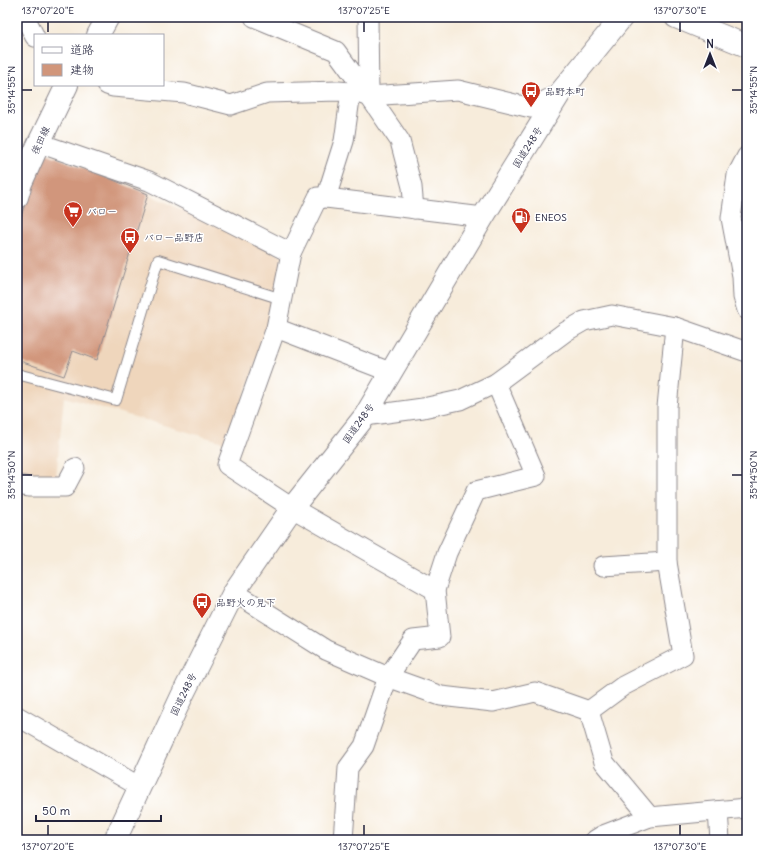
<svg xmlns="http://www.w3.org/2000/svg" width="764" height="857" viewBox="0 0 764 857" font-family="Delius,'Klee One',sans-serif">
  <rect width="100%" height="100%" fill="#fff"/>
  <filter id="ink" filterUnits="userSpaceOnUse"><feTurbulence type="fractalNoise" baseFrequency=".025" numOctaves="2"/><feDisplacementMap in="SourceGraphic" scale="8" xChannelSelector="R" yChannelSelector="G"/><feConvolveMatrix kernelMatrix="1 2 1 2 8 2 1 2 1" color-interpolation-filters="sRGB"/></filter>
  <filter id="wash" filterUnits="userSpaceOnUse"><feTurbulence type="fractalNoise" baseFrequency=".012" numOctaves="4" result="noise"/><feDisplacementMap in="SourceGraphic" scale="16" xChannelSelector="R" yChannelSelector="G"/><feGaussianBlur stdDeviation="0.9" result="paint"/><feColorMatrix in="noise" values="0 0 0 0 0 0 0 0 0 0 0 0 0 0 0 0 0 1.4 0 .05"/><feComposite in="paint" operator="in"/></filter>
  <g filter="url(#wash)">
    <rect width="100%" height="100%" fill="#f7ecdb"/>
    <!-- built -->
    <path fill="#efd6bc" d="M41 151 148 194 282 256 270 325 227 443 64 397 56 478H17V230Z"/>
    <g id="blocks">
      <!-- building -->
      <path fill="#d1967b" d="M41 151 148 194 97 360 73 351 64 376 17 360V230Z"/>
    </g>
  </g>
  <g filter="url(#ink)">
    <use href="#blocks" fill-opacity="0" stroke="#8c878b" stroke-width="1"/>
    <g fill="none" stroke-linecap="round" stroke-linejoin="round">
      <defs>
        <path id="service" d="M17 374 116 400 158 260 282 299"/>
        <g id="minor">
          <path d="M25 17 35 37"/>
          <path d="M254 17 336 51 369 96 400 141 412 187 414 209"/>
          <path d="M368 17 369 96"/>
          <path d="M107 85 113 87 184 93 231 105 267 93 338 91 351 92 369 96 458 90 531 108 560 93"/>
          <path d="M39 143 149 181 291 253"/>
          <path d="M747 156 737 175 731 218 742 276 743 297 747 310"/>
          <path d="M326 198 344 141 351 92"/>
          <path d="M276 328 390 372"/>
          <path d="M365 416 423 408 460 400 496 383 565 332 584 321 612 315 675 327 747 352"/>
          <path d="M17 485 30 487H65L75 468"/>
          <path d="M603 566 667 562"/>
          <path d="M435 590 292 508 227 465 276 328 291 253 318 197 483 217"/>
          <path d="M234 592 326 650 388 677 441 696 493 702 535 692 589 711"/>
          <path d="M589 711 623 686 683 655 667 562V407L675 327"/>
          <path d="M589 711 604 762 650 817"/>
          <path d="M17 716 140 787"/>
          <path d="M718 811 720 840"/>
          <path d="M343 840 348 768 364 746 388 677 413 640 440 637 435 590 447 553 476 491 536 476 496 383"/>
          <path d="M595 840 603 835 650 817 747 808"/>
        </g>
        <g id="tertiary">
          <path d="M98 35 108 17"/>
          <path d="M17 197 21 183 39 143 67 85"/>
        </g>
        <path id="primary" d="M676 17 747 46"/>
        <path id="trunk" d="M115 840 182 696 234 592 292 508 365 416 483 217 560 93 622 17"/>
      </defs>
      <!-- service casing -->
      <use href="#service" stroke="#8c878b" stroke-width="12"/>
      <!-- minor casing -->
      <use href="#minor" stroke="#8c878b" stroke-width="21"/>
      <!-- tertiary casing -->
      <use href="#tertiary" stroke="#8c878b" stroke-width="24"/>
      <!-- primary casing -->
      <use href="#primary" stroke="#8c878b" stroke-width="24"/>
      <!-- trunk casing -->
      <use href="#trunk" stroke="#8c878b" stroke-width="24"/>
      <!-- service -->
      <use href="#service" stroke="#fff" stroke-width="10"/>
      <!-- minor -->
      <use href="#minor" stroke="#fff" stroke-width="19"/>
      <!-- tertiary -->
      <use href="#tertiary" stroke="#fff" stroke-width="22"/>
      <!-- primary -->
      <use href="#primary" stroke="#fff" stroke-width="22"/>
      <!-- trunk -->
      <use href="#trunk" stroke="#fff" stroke-width="22"/>
    </g>
  </g>
  <!-- ticks -->
  <path fill="none" stroke="#22223b" stroke-width="1.5" d="M48 22V32M364 22V32M680 22V32M22 90H32M732 90H742M22 475H32M732 475H742M48 825V835M364 825V835M680 825V835"/>
  <!-- icons -->
  <defs>
    <symbol id="bus-pin" viewBox="-11 -11 22 30"><path d="M0 17L-7.5 6A9.5 9.5 0 1 1 7.5 6Z" fill="#c8321e" stroke="#fff"/><path d="M-5-6H5V4H4V6H2V4H-2V6H-4V4H-5ZM-3.5-4V0h7V-4ZM-3.5 1.2v1.5H-2V1.2ZM2 1.2v1.5H3.5V1.2Z" fill="#fff"/></symbol>
    <symbol id="supermarket-pin" viewBox="-11 -11 22 30"><path d="M0 17L-7.5 6A9.5 9.5 0 1 1 7.5 6Z" fill="#c8321e" stroke="#fff"/><path d="M-6-5.5h2.5l.6 2H6L4.5 2H-2.5L-4.4-4H-6ZM-1.5 3.2a1.3 1.3 0 1 0 .1 0ZM3 3.2a1.3 1.3 0 1 0 .1 0Z" fill="#fff"/></symbol>
    <symbol id="fuel-pin" viewBox="-11 -11 22 30"><path d="M0 17L-7.5 6A9.5 9.5 0 1 1 7.5 6Z" fill="#c8321e" stroke="#fff"/><path d="M-5.5-6h7V0h2V4h1.3V-2.5L3-4.5l.8-.8L6-3V5H2.5V1h-1V6h-7ZM-4.2-4.7v3.2H.2V-4.7Z" fill="#fff"/></symbol>
  </defs>
  <g fill-rule="evenodd">
    <use href="#bus-pin" x="520" y="80" width="22" height="30"/>
    <use href="#supermarket-pin" x="62" y="200" width="22" height="30"/>
    <use href="#fuel-pin" x="510" y="206" width="22" height="30"/>
    <use href="#bus-pin" x="119" y="226" width="22" height="30"/>
    <use href="#bus-pin" x="191" y="591" width="22" height="30"/>
  </g>
  <g text-anchor="middle" stroke-width="3" stroke-linejoin="round" paint-order="stroke">
    <!-- poi labels -->
    <g font-size="10" fill="#22223b" stroke="#fff" text-anchor="start">
      <text x="545" y="95">品野本町</text>
      <text x="87" y="215">バロー</text>
      <text x="535" y="221">ENEOS</text>
      <text x="144" y="241">バロー品野店</text>
      <text x="216" y="606">品野火の見下</text>
    </g>
    <!-- street labels -->
    <g font-size="10" fill="#22223b" stroke="#fff">
      <text transform="translate(40 140) rotate(-65)" y="4">後田線</text>
      <text transform="translate(527 147) rotate(-58)" y="4">国道248号</text>
      <text transform="translate(358 423) rotate(-55)" y="4">国道248号</text>
      <text transform="translate(183 694) rotate(-64)" y="4">国道248号</text>
    </g>
  </g>
  <!-- margin -->
  <rect width="764" height="857" fill="none" stroke="#fff" stroke-width="44"/>
  <!-- legend -->
  <rect x="34" y="34" width="130" height="52" fill="#ffffff" stroke="#a7a7b1"/>
  <rect x="42" y="47" width="20" height="6" fill="#ffffff" stroke="#a7a7b1"/>
  <text x="70" y="54" font-size="12" fill="#22223b">道路</text>
  <rect x="42" y="64" width="20" height="12" fill="#d1967b" stroke="#a7a7b1"/>
  <text x="70" y="74" font-size="12" fill="#22223b">建物</text>
  <!-- north arrow -->
  <g transform="translate(710 54)" stroke="#ffffff" stroke-width="3" paint-order="stroke">
  <path d="M0-3L7 15L0 10L-7 15Z" fill="#22223b"/>
  <text y="-6" font-size="11" font-weight="bold" text-anchor="middle" fill="#22223b">N</text>
  </g>
  <!-- scale -->
  <path d="M36 815v6h125v-6" fill="none" stroke="#22223b" stroke-width="2"/>
  <text x="42" y="815" font-size="12" fill="#22223b" stroke="#ffffff" stroke-width="3" paint-order="stroke">50 m</text>
  <rect x="22" y="22" width="720" height="813" fill="none" stroke="#22223b" stroke-width="1.5"/>
  <g font-size="10" text-anchor="middle" fill="#22223b">
    <text x="48" y="14">137°07'20"E</text>
    <text x="364" y="14">137°07'25"E</text>
    <text x="680" y="14">137°07'30"E</text>
    <text transform="translate(11 90) rotate(-90)" y="4">35°14'55"N</text>
    <text transform="translate(753 90) rotate(-90)" y="4">35°14'55"N</text>
    <text transform="translate(11 475) rotate(-90)" y="4">35°14'50"N</text>
    <text transform="translate(753 475) rotate(-90)" y="4">35°14'50"N</text>
    <text x="48" y="850">137°07'20"E</text>
    <text x="364" y="850">137°07'25"E</text>
    <text x="680" y="850">137°07'30"E</text>
  </g>
</svg>
